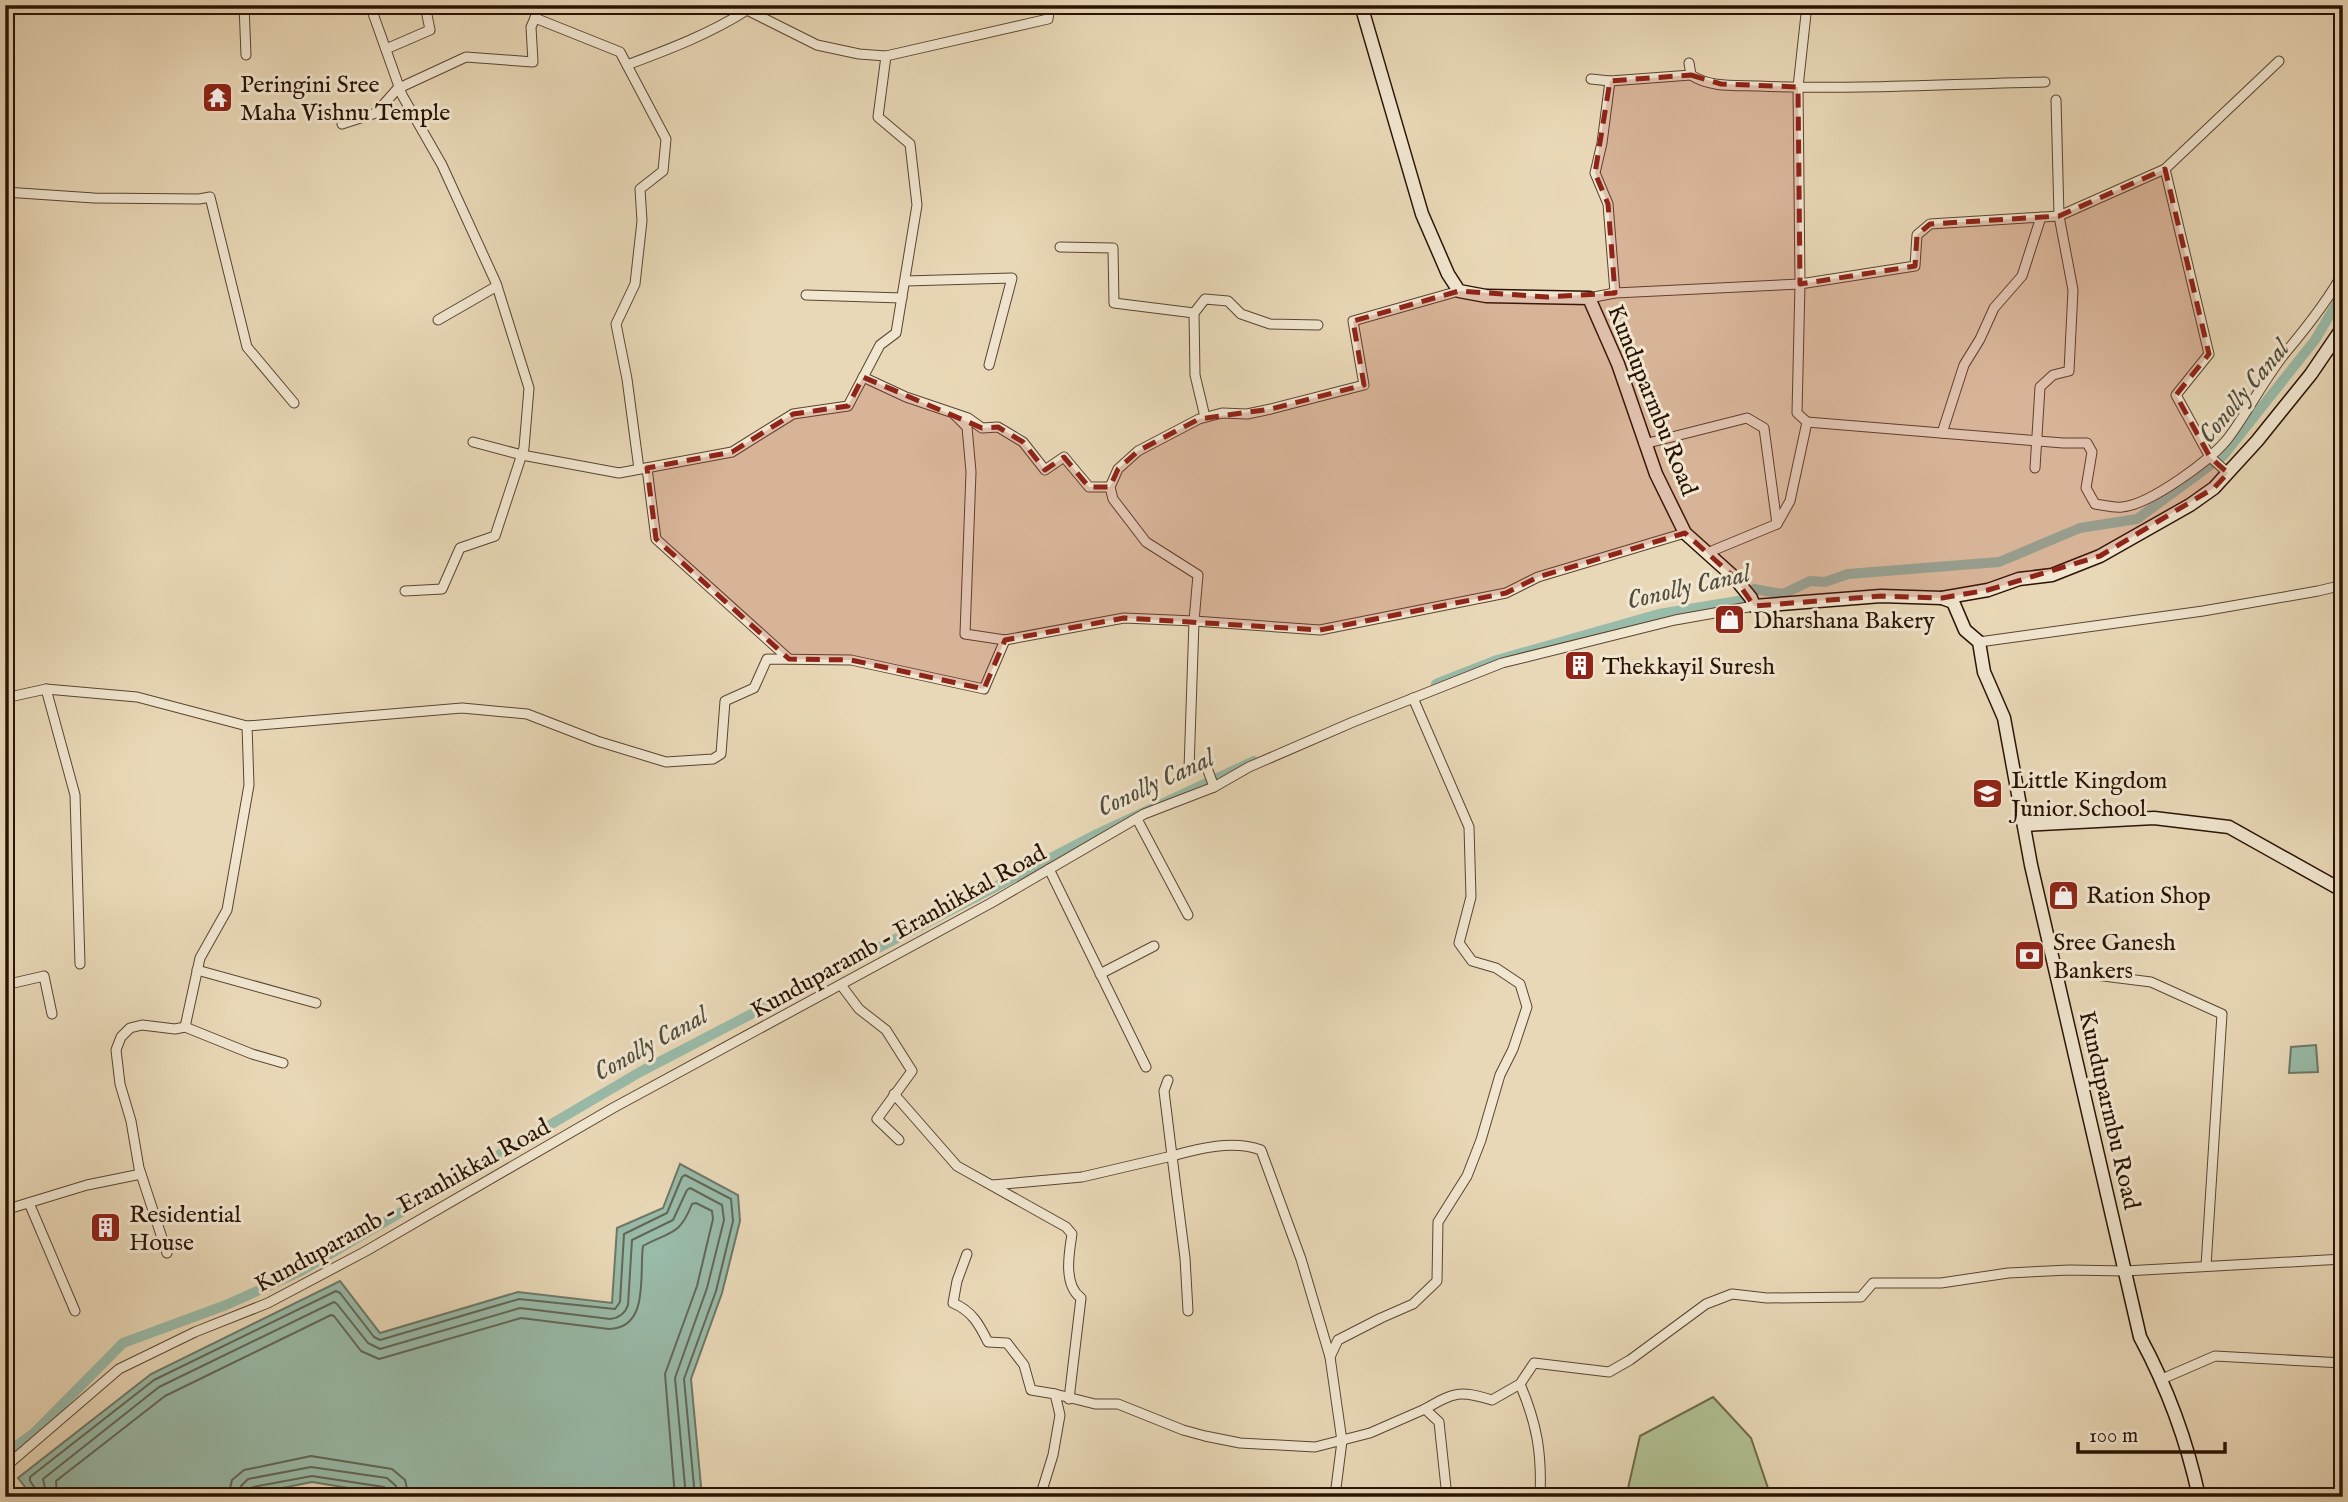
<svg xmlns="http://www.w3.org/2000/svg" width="2348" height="1502" viewBox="0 0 2348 1502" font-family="'IM FELL English',serif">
  <rect width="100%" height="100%" fill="#e9d8b7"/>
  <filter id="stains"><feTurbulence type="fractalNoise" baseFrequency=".00286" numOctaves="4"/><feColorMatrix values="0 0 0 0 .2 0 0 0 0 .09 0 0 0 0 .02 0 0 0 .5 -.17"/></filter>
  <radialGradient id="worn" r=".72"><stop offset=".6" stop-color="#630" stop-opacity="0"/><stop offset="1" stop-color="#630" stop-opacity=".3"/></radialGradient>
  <!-- green -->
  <path fill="#b1c092" stroke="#6e6a4b" stroke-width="2" d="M1713 1397 1751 1438 1771 1497H1626L1640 1436Z"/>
  <!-- water -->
  <g fill="#99bba9" stroke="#6d7867" stroke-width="2">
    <path d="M2316 1045 2318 1072 2289 1073 2291 1047Z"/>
    <path d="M680 1164 738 1195 740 1221 722 1293 691 1379 702 1497H404L312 1482 237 1497H33L18 1478 151 1374 340 1281 380 1333 518 1292 612 1303 617 1228 663 1208Z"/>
  </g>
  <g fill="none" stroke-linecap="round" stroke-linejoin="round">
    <!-- shore -->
    <g stroke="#626756" stroke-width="2">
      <path d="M38 1497 37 1491 30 1481V1477L154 1380 336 1291 340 1293 374 1337 380 1340 519 1299 615 1309 620 1302 624 1234 667 1213 682 1177 685 1175 731 1199 733 1221 716 1291 684 1379 695 1497"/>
      <path d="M47 1497 43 1479 159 1387 334 1302 337 1304 368 1343 380 1349 520 1308 610 1319C619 1318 625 1314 628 1305L632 1240 673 1220 687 1190 690 1188 722 1205 724 1220 707 1288 675 1378 686 1497"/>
      <path d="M57 1497 56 1481 165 1396 331 1315 334 1316 361 1351 379 1359 521 1318 609 1329C650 1328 639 1274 643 1246 670 1231 679 1237 692 1204L696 1203 712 1211 713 1219 697 1286 665 1374 675 1497"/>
      <path d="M228 1497 232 1480 244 1470 311 1456 392 1469 405 1480 409 1497"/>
      <path d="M238 1497 241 1486 248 1479 311 1467 387 1478 396 1486 399 1497"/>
      <path d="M247 1497 248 1490 253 1487 312 1476 384 1487 389 1490 390 1497"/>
    </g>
    <!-- canal -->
    <g stroke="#99bba9" stroke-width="10">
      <path d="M1436 684 1497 660 1659 614 1744 600 1754 589 1783 594 1810 581 1825 582 1848 574 1999 562 2080 528 2137 519 2223 456 2315 340 2343 293"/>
      <path d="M5 1454 34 1433 123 1343 226 1305 301 1271 640 1072 1097 834 1254 761"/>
    </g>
    <defs>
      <g id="minor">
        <path d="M244 5 246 55"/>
        <path d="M370 5 402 95 442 165 496 283 529 388 524 448 495 536 460 548 442 589 405 591"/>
        <path d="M1807 5 1798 87 1800 284 1797 413 1807 422 2063 443H2087L2092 452 2086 488 2095 504C2103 505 2113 508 2122 507 2149 505 2213 459 2229 437 2249 410 2265 378 2286 352 2307 327 2327 302 2343 273"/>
        <path d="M747 10 817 45 859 54 886 56"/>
        <path d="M535 18 538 5"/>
        <path d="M386 49 430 30 425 5"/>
        <path d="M1689 63 1691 75C1710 88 1737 85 1759 86 1854 90 1950 84 2045 82"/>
        <path d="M627 65C667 50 710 34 747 10L748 5"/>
        <path d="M1591 79 1610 81 1691 75"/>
        <path d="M1610 81 1602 143 1595 173 1608 204 1615 293"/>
        <path d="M399 88 466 57 533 62 531 27 535 18 620 52 666 139 663 171 640 189 642 221 635 284 616 324 627 379 639 469"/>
        <path d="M342 124 376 113 399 87"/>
        <path d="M5 192 94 198 199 199 210 197 247 347 294 403"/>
        <path d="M1060 247 1113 248 1114 303 1194 313"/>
        <path d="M905 281 1012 278 989 365"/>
        <path d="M806 295 902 298"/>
        <path d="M1589 298 1615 293 1800 284 1915 266 1917 235 1930 224 2059 216 2165 169"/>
        <path d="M438 320 497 286"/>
        <path d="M863 377 906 397 968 418 982 428 998 427 1023 442 1045 470 1064 457 1089 487H1110L1113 499 1146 542 1198 575 1194 621 1189 769 1206 765 1214 787"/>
        <path d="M955 415 967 427 971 472 965 634 1005 640"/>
        <path d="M1205 417 1195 375 1194 313 1205 299 1228 301 1241 314 1270 324 1318 325"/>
        <path d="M1942 433 1964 365 1980 339 1994 308 2022 276 2041 217"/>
        <path d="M473 442 522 455 619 473 732 452 793 414 848 406 880 345 896 333 917 205 910 144 878 117 886 56 1048 19 1050 5"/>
        <path d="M1644 444 1747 418 1764 428 1777 524"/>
        <path d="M647 468 656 539 789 659"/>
        <path d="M2035 468 2040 387 2053 375 2069 371 2073 290 2059 216 2056 100"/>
        <path d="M2228 473 2210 457 2176 395 2209 354 2165 169 2279 61"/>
        <path d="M1110 487 1118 469 1138 451 1199 419 1222 413 1247 414 1271 409 1364 385 1353 321 1459 291"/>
        <path d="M1707 553 1777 524 1790 501 1807 422"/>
        <path d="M1979 642 2203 611 2318 591 2343 585"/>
        <path d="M46 689 75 795 80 964"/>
        <path d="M5 698 46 689 137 697 247 726 462 708 527 714 597 741 666 762 713 759 721 754 725 701 754 688 767 659 851 660 984 689 1005 640 1124 618 1194 621 1320 630 1506 593 1538 577 1685 533"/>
        <path d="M1137 819 1188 915"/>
        <path d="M1049 869 1146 1067"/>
        <path d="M197 970 316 1003"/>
        <path d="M2056 970 2151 982 2222 1014 2206 1266"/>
        <path d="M1100 974 1154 946"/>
        <path d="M5 985 44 976 52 1014"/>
        <path d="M841 985 859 1009 886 1030 912 1071 877 1119 899 1140"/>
        <path d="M185 1027 252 1054 283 1063"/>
        <path d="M1168 1080 1164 1091 1172 1156C1200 1148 1233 1140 1261 1150L1301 1259 1330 1357"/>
        <path d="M894 1094 957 1166 1066 1227 1072 1234C1069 1253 1063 1285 1081 1298L1069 1399"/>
        <path d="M992 1185 1082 1177 1172 1156 1185 1258 1188 1311"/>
        <path d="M29 1203 75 1311"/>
        <path d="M5 1210 87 1185 141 1174"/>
        <path d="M167 1253 139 1168 131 1121 120 1084 116 1050 121 1037 130 1028 142 1025 175 1029 185 1027 200 958 227 910 249 785 247 726"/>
        <path d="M967 1254 957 1281 953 1303C972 1311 979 1324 988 1342L1007 1343 1024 1365 1031 1390 1055 1394"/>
        <path d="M2162 1379 2215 1356 2343 1363"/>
        <path d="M1520 1384C1537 1424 1542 1453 1540 1497"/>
        <path d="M1425 1409C1455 1392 1459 1390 1492 1400L1520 1384 1534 1363 1609 1372 1630 1360 1706 1304 1732 1294 1767 1298 1861 1297 1873 1283H1941L2008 1273 2069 1270 2125 1271 2343 1259"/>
        <path d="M5 1467 119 1369 195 1332 268 1303 366 1251 613 1108 991 903 1144 814 1214 787 1249 767 1353 722 1502 663 1675 620 1754 606"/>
        <path d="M5 1484 14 1497"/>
        <path d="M1040 1497 1053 1455 1060 1415 1055 1394 1095 1404H1118L1183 1430 1205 1436 1240 1443 1315 1447 1370 1433 1425 1409 1439 1422 1447 1497"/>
        <path d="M1338 1497 1336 1488 1342 1441 1330 1357 1338 1340 1381 1318 1413 1304 1437 1281 1438 1222 1467 1176 1481 1140 1500 1075 1513 1049 1527 1007 1520 984 1496 968 1472 961 1459 943 1471 897 1469 827 1413 698"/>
      </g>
      <g id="secondary">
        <path d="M1361 5 1422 214 1448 274 1459 291 1486 296 1589 298 1618 364 1656 474 1685 533 1734 577 1751 598 1754 606 1881 596 1942 598 1953 602 1965 630 1979 642 1984 672 2004 718 2031 865 2140 1337C2167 1387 2187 1441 2199 1497"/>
        <path d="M1942 598 1988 590 2019 579 2052 575 2100 556 2190 505 2214 488 2257 441 2311 374 2343 327"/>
        <path d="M2024 825 2154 818 2229 827 2338 888H2343"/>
      </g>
    </defs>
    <!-- minor casing -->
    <use href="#minor" stroke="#5a4431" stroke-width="11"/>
    <!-- secondary casing -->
    <use href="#secondary" stroke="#2a1304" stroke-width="15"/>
    <!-- minor -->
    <use href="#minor" stroke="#f1e6d0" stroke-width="9"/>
    <!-- secondary -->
    <use href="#secondary" stroke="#f1e6d0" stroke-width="12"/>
  </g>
  <!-- marked area -->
  <path fill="#8f2418" fill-opacity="0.2" stroke="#8f2418" stroke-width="5" stroke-dasharray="14 9" stroke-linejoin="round" d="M1691 75 1721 84 1798 87 1800 284 1915 266 1917 235 1930 224 2059 216 2165 169 2209 354 2176 395 2210 457 2228 473 2214 488 2100 556 1988 590 1942 598 1881 596 1754 606 1734 577 1685 533 1538 577 1506 593 1320 630 1124 618 1005 640 984 689 851 660 789 659 656 539 647 468 732 452 793 414 848 406 863 377 982 428 998 427 1023 442 1045 470 1064 457 1089 487H1110L1118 469 1138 451 1199 419 1271 409 1364 385 1353 321 1459 291 1547 297 1615 293 1608 204 1595 173 1610 81Z"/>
  <!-- icons -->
  <defs>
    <symbol id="temple-square" viewBox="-11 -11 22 22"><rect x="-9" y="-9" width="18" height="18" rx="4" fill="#8f2418" stroke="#f1e6d0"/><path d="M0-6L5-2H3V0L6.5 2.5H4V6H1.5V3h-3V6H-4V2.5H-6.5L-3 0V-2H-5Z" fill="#fff"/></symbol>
    <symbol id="shop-square" viewBox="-11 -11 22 22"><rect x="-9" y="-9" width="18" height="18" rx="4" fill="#8f2418" stroke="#f1e6d0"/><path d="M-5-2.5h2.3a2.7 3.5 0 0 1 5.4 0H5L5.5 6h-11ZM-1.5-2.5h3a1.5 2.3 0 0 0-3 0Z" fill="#fff"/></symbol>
    <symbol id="building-square" viewBox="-11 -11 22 22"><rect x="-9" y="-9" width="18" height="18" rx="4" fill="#8f2418" stroke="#f1e6d0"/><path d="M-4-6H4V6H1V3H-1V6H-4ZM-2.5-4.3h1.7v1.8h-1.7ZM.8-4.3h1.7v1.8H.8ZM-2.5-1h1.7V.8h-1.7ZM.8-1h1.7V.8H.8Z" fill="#fff"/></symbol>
    <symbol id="school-square" viewBox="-11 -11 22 22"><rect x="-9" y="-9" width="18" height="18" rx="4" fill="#8f2418" stroke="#f1e6d0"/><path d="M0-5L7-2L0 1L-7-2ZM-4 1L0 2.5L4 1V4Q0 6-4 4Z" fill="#fff"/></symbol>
    <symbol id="bank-square" viewBox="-11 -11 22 22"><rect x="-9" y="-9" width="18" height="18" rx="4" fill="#8f2418" stroke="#f1e6d0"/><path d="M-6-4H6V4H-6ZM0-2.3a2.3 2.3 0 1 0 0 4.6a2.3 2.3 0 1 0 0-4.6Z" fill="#fff"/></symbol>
  </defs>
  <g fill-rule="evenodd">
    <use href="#temple-square" x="200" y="80" width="35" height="35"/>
    <use href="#shop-square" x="1712" y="602" width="35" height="35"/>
    <use href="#building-square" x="1562" y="648" width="35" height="35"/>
    <use href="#school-square" x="1970" y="776" width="35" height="35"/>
    <use href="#shop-square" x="2046" y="878" width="35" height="35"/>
    <use href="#bank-square" x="2012" y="938" width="35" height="35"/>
    <use href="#building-square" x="88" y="1210" width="35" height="35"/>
  </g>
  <g text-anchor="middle" stroke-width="6" stroke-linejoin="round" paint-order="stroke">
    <!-- poi labels -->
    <g font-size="24" fill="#2a1304" stroke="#f1e6d0" text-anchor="start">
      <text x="240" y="92">Peringini Sree<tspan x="240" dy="28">Maha Vishnu Temple</tspan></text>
      <text x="1753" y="628">Dharshana Bakery</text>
      <text x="1602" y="674">Thekkayil Suresh</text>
      <text x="2011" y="788">Little Kingdom<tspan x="2011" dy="28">Junior School</tspan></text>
      <text x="2086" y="903">Ration Shop</text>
      <text x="2053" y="950">Sree Ganesh<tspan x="2053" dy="28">Bankers</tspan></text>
      <text x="129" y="1222">Residential<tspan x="129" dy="28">House</tspan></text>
    </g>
    <!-- street labels -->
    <g font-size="24" fill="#2a1304" stroke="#f1e6d0">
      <text transform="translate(1653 400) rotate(68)" y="8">Kunduparmbu Road</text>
      <text transform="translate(898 931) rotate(-29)" y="8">Kunduparamb - Eranhikkal Road</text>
      <text transform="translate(2110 1110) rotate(77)" y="8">Kunduparmbu Road</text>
      <text transform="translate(402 1205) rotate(-29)" y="8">Kunduparamb - Eranhikkal Road</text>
    </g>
    <!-- water labels -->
    <g font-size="26" font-style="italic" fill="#514e3e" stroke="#f1e6d0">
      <text transform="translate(2243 391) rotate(-50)" y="9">Conolly Canal</text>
      <text transform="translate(1688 586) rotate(-13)" y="9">Conolly Canal</text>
      <text transform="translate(1155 782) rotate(-25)" y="9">Conolly Canal</text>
      <text transform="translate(650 1043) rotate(-29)" y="9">Conolly Canal</text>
    </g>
  </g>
  <!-- margin -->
  <rect width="2348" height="1502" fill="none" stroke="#e9d8b7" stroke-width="28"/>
  <rect x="7" y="7" width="2334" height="1488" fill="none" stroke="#2a1304" stroke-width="3.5"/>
  <rect x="14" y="14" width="2320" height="1474" fill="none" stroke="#2a1304" stroke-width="2"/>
  <!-- scale -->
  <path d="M2078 1442v10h147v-10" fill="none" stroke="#2a1304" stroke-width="3.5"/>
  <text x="2089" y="1442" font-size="21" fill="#2a1304" stroke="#f1e6d0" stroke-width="5" paint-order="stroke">100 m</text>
  <rect width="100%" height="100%" filter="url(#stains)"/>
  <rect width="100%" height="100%" fill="url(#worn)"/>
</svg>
